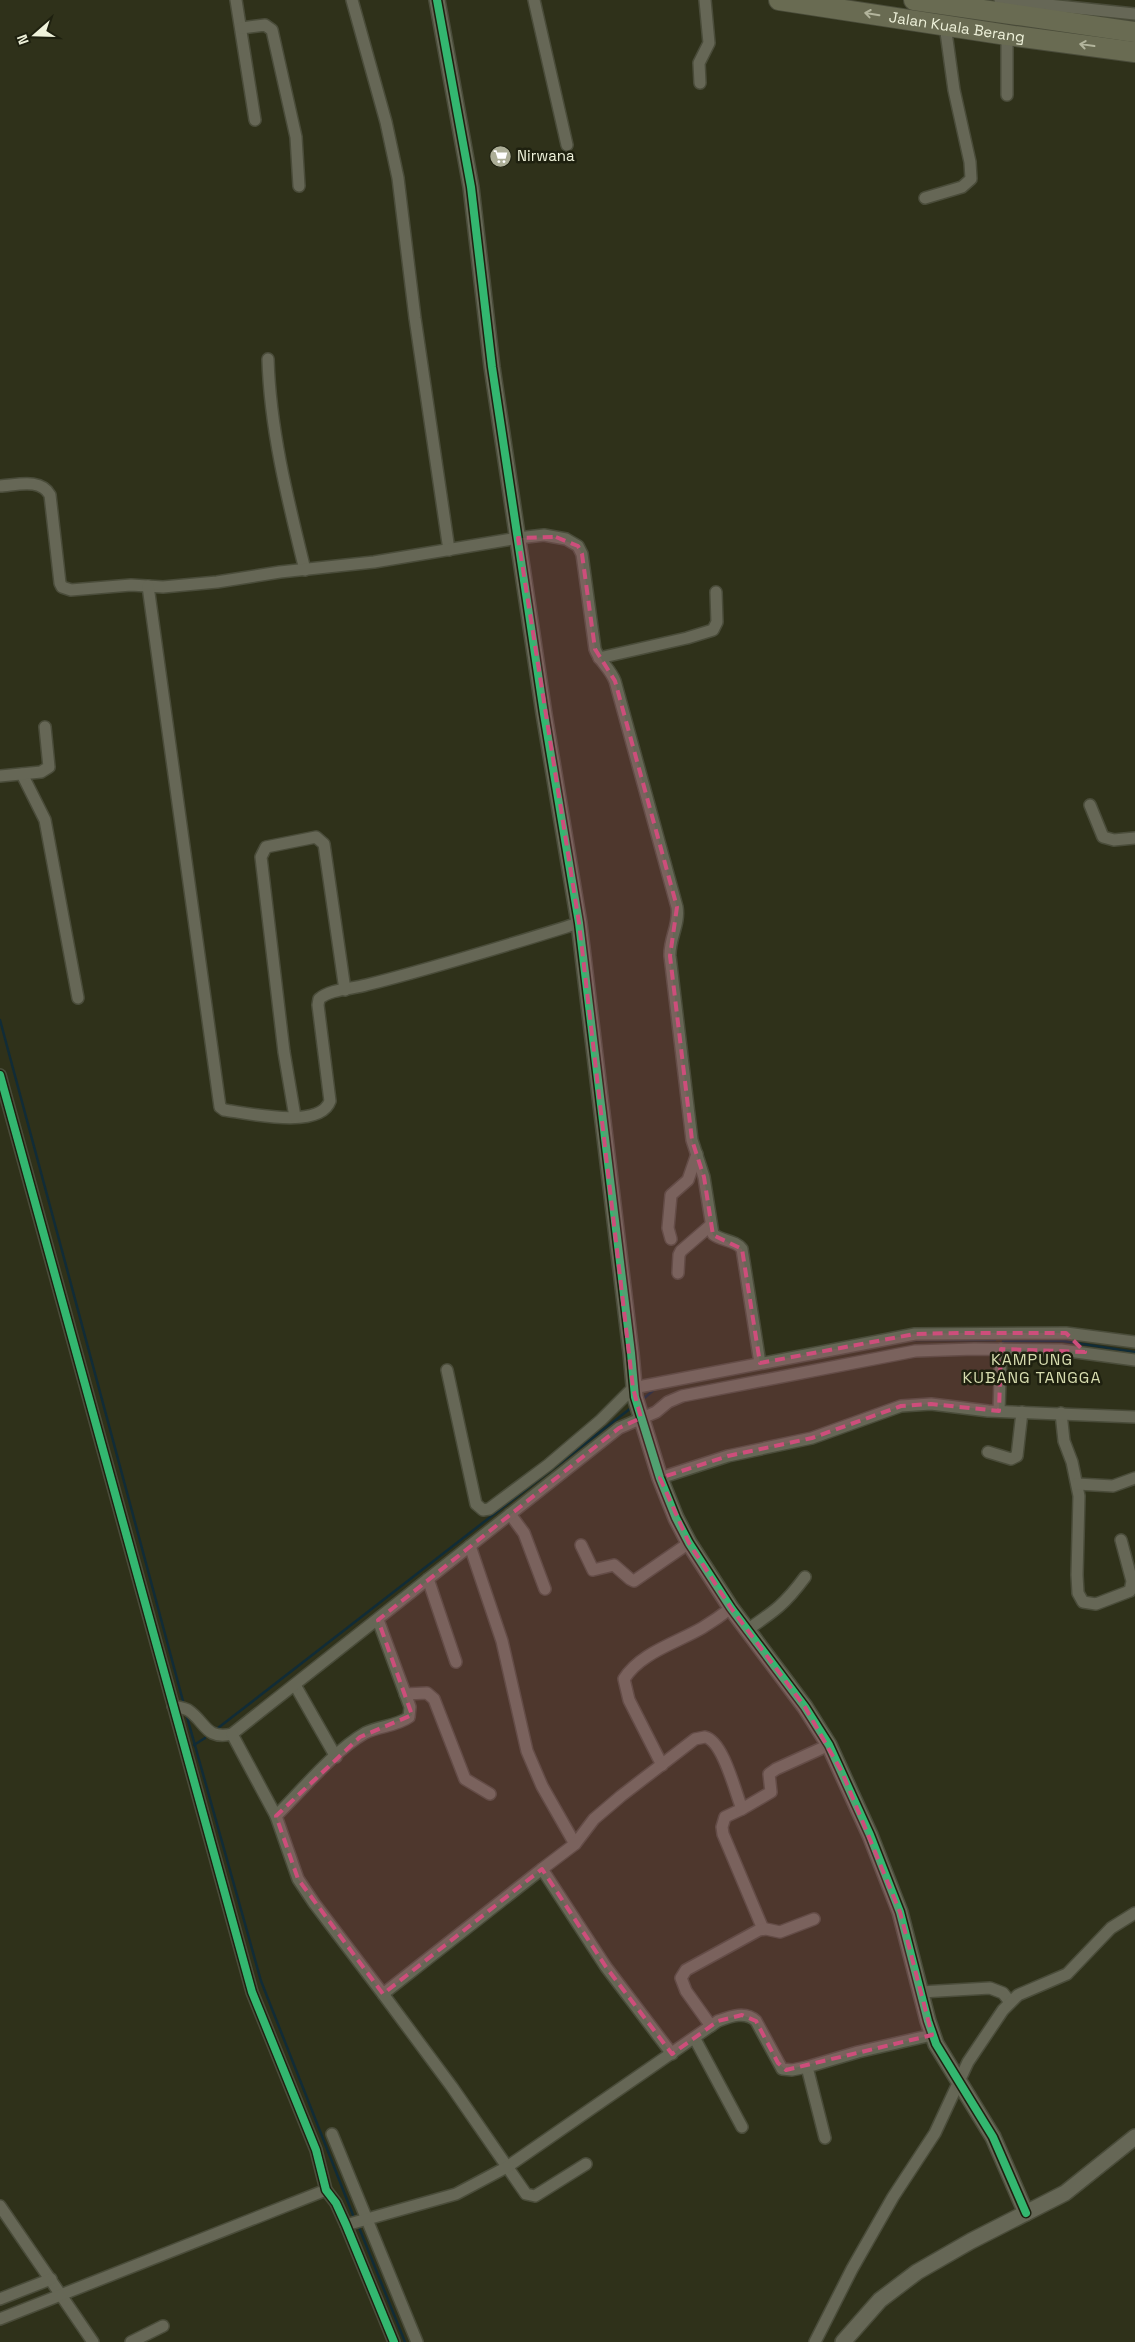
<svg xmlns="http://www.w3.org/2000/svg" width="1135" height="2342" viewBox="0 0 1135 2342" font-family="'Space Grotesk',sans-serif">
  <rect width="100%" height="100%" fill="#2f311a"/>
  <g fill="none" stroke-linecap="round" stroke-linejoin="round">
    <!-- stream -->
    <g stroke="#112c37" stroke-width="2.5">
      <path d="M0 1020 183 1701"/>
      <path d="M910 1340H995"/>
      <path d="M1003 1341H1063L1135 1352"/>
      <path d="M642 1400 655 1389"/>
      <path d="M187 1717 261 1981 355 2220"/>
      <path d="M218 1728 631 1408"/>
      <path d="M194 1745 205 1738"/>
      <path d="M358 2225 405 2342"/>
    </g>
    <defs>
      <g id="street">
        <path d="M236 0 255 120"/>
        <path d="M352 0 386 122 398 178 415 318 449 550"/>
        <path d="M534 0 567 145"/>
        <path d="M1000 0 1135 14"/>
        <path d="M241 28 265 25 272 30 296 137 299 186"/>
        <path d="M700 83 699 63 709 43 705 0"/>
        <path d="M1007 95V35"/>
        <path d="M925 198 962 187 971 179 970 162 954 90 945 25"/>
        <path d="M268 359C270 430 288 501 305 570"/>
        <path d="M0 486C17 485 41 478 50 495L60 583 62 587 71 590 131 585 163 587 217 582 280 572 374 562 518 538 544 535 566 539 578 546 582 554 595 649C599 661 610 668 615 681L677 907C680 924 669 939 670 956L692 1140 704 1177 713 1234C721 1241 736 1240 742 1249L760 1363"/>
        <path d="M148 586 220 1107 224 1110C247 1113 320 1130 330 1101L318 1005 319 999C330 989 352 989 366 985 438 967 508 945 579 923"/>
        <path d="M599 658 687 638 713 630 717 622 716 592"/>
        <path d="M22 774 45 820 78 998"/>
        <path d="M0 776 41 772 49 767 45 727"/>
        <path d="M1090 805 1103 837 1114 840 1135 838"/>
        <path d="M0 1075 252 1992 316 2150 326 2190 336 2203 346 2225 394 2342"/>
        <path d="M295 1117 284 1052 261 857 266 847 316 837 324 844 345 990"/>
        <path d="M671 1239 668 1228 671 1195 688 1180 697 1154"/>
        <path d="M678 1273 679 1255 681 1251 711 1225"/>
        <path d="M447 1370 476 1504 483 1510 489 1509 548 1465 601 1420 633 1388 915 1334 1066 1333 1135 1342"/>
        <path d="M999 1411 1001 1349"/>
        <path d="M1061 1413 1064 1441 1072 1462 1079 1496 1077 1575 1078 1593 1083 1602 1096 1604 1130 1591 1132 1581 1121 1540"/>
        <path d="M988 1452 1011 1459 1017 1456 1022 1412"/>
        <path d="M660 1478 728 1456 812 1438 901 1406 931 1404 988 1411 1135 1417"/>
        <path d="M1077 1484 1113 1486 1135 1478"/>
        <path d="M510 1514 524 1533 545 1589"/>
        <path d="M581 1545 593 1570 614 1565 630 1579 634 1581 689 1543"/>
        <path d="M470 1546 502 1641 527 1751 542 1786 575 1844"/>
        <path d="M428 1579 456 1662"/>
        <path d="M747 1630C775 1611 785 1604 805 1577"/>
        <path d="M295 1685 336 1757"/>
        <path d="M405 1694 427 1693 434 1699 465 1779 490 1794"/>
        <path d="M173 1706C178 1707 184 1708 188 1710 206 1722 205 1740 232 1734L619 1428 656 1412 668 1402 682 1396 915 1351 974 1349 1061 1350 1135 1360"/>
        <path d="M232 1734 276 1816 298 1879 314 1903 383 1994 542 1869"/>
        <path d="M662 1765 629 1700 624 1679C640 1653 676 1643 702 1628 712 1622 722 1615 731 1608"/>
        <path d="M742 1809 725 1817 722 1827 723 1834 763 1929"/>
        <path d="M276 1816C301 1791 335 1750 365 1733 379 1726 397 1726 409 1717L410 1707 378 1620"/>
        <path d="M921 1992 990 1988 1003 1993 1010 2002"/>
        <path d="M383 1994 452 2087 526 2194 535 2196 586 2164"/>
        <path d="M711 2026 686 1991 681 1978 686 1970 759 1930 766 1929 780 1932 814 1919"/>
        <path d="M695 2039 742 2127"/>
        <path d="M672 2054 606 1967 542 1869 575 1844 594 1819 621 1796 695 1739 705 1737C723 1741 735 1791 742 1809L771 1792 769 1774 776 1769 829 1745"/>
        <path d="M332 2134 417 2342"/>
        <path d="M825 2138 807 2067 858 2052 932 2035"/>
        <path d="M0 2206 93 2342"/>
        <path d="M346 2225 456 2194 507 2167 718 2021C731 2016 746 2011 756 2021L782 2069 792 2070 807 2067"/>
        <path d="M0 2299 51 2279"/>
        <path d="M0 2319 326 2190"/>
        <path d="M131 2342 163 2326"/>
        <path d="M815 2342 852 2269 893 2197 935 2133 968 2062 1003 2010 1018 1995 1067 1974 1111 1928 1135 1913"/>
      </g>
      <g id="secondary">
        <path d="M437 0 471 187 492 367 544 714 579 923 631 1353 635 1397 660 1478 676 1518 689 1543 731 1608 805 1707 829 1745 870 1835 900 1912 928 2021 936 2044 993 2137 1026 2213"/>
        <path d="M843 2342 880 2300 917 2272 971 2241 1065 2193 1135 2137"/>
      </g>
      <g id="highway">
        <path id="s1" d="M779 0 1007 35 1135 52"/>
        <path d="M914 0 1135 32"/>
      </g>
    </defs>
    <!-- street casing -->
    <use href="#street" stroke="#4a4c3a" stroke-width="14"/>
    <!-- secondary casing -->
    <use href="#secondary" stroke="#4a4c3a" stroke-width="18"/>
    <!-- highway casing -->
    <use href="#highway" stroke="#4a4c3a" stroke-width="22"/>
    <!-- street -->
    <use href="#street" stroke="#666756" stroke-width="11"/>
    <!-- secondary -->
    <use href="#secondary" stroke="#666756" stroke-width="15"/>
    <!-- highway -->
    <use href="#highway" stroke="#696b52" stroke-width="20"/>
    <defs>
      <g id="cycleway">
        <path d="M437 0 471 187 492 367 544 714 579 923 631 1353 635 1397 660 1478 676 1518 689 1543 731 1608 805 1707 829 1745 870 1835 900 1912 928 2021 936 2044 993 2137 1026 2213"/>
        <path d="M0 1075 252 1992 316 2150 326 2190 336 2203 346 2225 394 2342"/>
      </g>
    </defs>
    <!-- cycleway casing -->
    <use href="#cycleway" stroke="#1e200f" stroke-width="11"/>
    <!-- cycleway -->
    <use href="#cycleway" stroke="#33b770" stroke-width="8"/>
  </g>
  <!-- one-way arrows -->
  <defs><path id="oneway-shaft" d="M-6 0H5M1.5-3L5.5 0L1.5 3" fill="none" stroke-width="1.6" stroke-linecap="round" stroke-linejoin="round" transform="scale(1.25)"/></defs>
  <g stroke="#b3b59d">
    <use href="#oneway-shaft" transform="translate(872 14) rotate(-171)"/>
    <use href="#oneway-shaft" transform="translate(1087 45) rotate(-172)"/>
  </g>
  <!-- marked area -->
  <path fill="#cd4e7b" fill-opacity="0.2" stroke="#cd4e7b" stroke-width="4" stroke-dasharray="10 6" stroke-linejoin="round" d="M556 537 578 546 582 554 595 649 615 681 677 907 670 956 692 1140 704 1177 713 1235 742 1249 760 1363 915 1334 957 1333H1066L1085 1352 1001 1349 999 1411 931 1404 901 1406 812 1438 728 1456 660 1478 689 1543 731 1608 805 1707 842 1772 900 1912 932 2035 786 2070 778 2063 756 2021 742 2015 718 2021 672 2054 606 1967 542 1869 383 1994 298 1879 276 1816 360 1737 412 1715 378 1620 619 1428 641 1418 633 1388 579 923 518 538Z"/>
  <!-- icons -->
  <defs>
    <symbol id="supermarket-disc" viewBox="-11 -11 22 22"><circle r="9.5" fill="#acae97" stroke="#1e200f"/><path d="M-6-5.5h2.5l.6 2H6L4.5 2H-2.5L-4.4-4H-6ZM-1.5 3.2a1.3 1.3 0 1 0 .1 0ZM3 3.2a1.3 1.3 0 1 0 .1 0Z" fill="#fff"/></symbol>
  </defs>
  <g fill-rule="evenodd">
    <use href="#supermarket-disc" x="488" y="144" width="25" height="25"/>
  </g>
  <g text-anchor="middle" stroke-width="5" stroke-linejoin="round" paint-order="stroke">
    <!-- street labels -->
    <g font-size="15" fill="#eff2db" stroke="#1e200f">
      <text dy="5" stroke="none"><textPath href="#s1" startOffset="180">Jalan Kuala Berang</textPath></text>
    </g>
    <!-- poi labels -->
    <g font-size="15" fill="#eff2db" stroke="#1e200f" text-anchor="start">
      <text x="517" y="161">Nirwana</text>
    </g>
    <!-- neighbourhood labels -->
    <g font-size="16" letter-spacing="1" fill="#d7dcaf" stroke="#1e200f">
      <text x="1032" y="1365">KAMPUNG<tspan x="1032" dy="18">KUBANG TANGGA</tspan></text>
    </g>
  </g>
  <!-- north arrow -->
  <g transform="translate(35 35) rotate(250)" stroke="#1e200f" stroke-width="4" paint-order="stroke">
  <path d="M0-4L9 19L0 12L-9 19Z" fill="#eff2db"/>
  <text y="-8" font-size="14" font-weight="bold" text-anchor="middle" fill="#eff2db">N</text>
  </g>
</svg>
